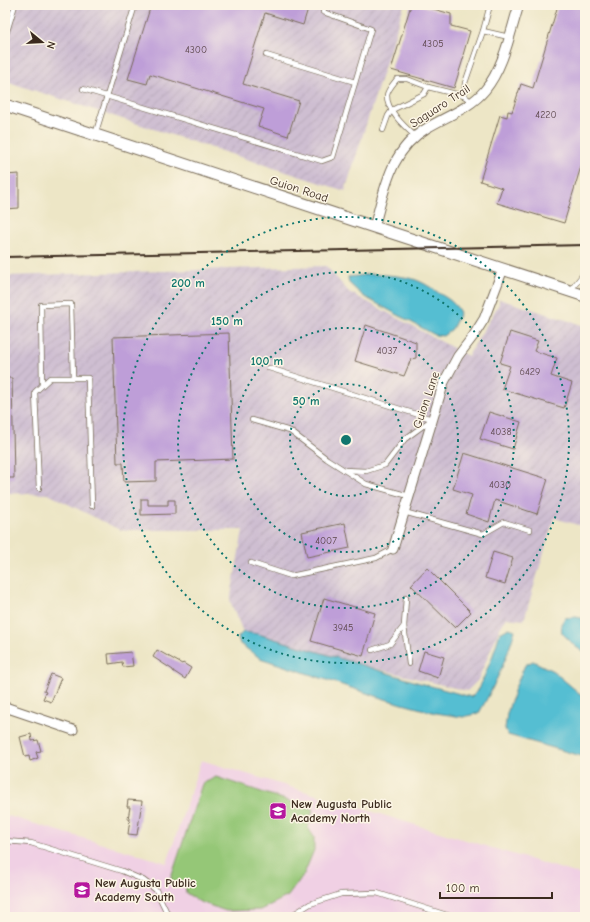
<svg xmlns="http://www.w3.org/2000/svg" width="590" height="922" viewBox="0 0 590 922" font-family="'Comic Neue',sans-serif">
  <defs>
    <pattern id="industrial-furrows" width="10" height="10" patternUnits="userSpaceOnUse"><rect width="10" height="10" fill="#cebed1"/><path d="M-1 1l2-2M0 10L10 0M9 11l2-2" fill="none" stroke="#b2a3b3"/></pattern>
  </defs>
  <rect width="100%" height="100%" fill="#fcf5e5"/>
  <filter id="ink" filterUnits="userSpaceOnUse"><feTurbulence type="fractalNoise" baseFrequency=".025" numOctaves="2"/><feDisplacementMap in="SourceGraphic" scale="8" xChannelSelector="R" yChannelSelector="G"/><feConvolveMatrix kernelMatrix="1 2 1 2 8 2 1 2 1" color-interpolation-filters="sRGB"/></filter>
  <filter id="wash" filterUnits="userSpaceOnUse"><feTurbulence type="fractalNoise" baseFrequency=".012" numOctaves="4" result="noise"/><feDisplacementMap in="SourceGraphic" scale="16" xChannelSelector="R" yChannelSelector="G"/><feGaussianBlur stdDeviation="0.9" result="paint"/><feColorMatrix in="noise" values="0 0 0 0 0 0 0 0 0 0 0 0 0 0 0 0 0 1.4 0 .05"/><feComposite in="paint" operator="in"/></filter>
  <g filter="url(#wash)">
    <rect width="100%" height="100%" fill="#ede6c6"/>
    <!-- built -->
    <path fill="#f0d0e4" d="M201 760 585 876V917H5V815L167 863Z"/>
    <!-- industrial -->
    <g fill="url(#industrial-furrows)">
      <path d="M5 5H404L345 191 5 81Z"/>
      <path d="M326 266 349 292 468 356 499 304V299L585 326V527L554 518 524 620 506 618 500 628 478 680 467 691 362 665 258 634 243 632 230 601 243 530H120L48 494 5 493V276Z"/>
    </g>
    <!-- grass -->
    <path fill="#95c777" stroke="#68784a" d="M216 777 313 809 308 828 314 837V850L304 874 288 896 260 910 226 911 200 902 186 893 185 884 170 881 202 784Z"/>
    <!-- water -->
    <g fill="#55bed2" stroke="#487478">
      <path d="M368 274C383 275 398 275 413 279 423 282 432 288 440 294 449 299 456 304 460 313L452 329 443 336 435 335 363 296 349 283 348 277 358 276Z"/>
      <path d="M576 617 585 619V653L576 647 562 633 561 624 565 618Z"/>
      <path d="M509 628 515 630C507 659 494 687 479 713L463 717 436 713 388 700 260 658 240 644 238 637 243 632 258 634 362 665 420 683 471 697 479 689 493 655 500 633Z"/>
      <path d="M533 661 553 671 585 698V757L508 735 505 729 507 714 515 688 525 665Z"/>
    </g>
    <g id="blocks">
      <!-- building -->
      <g fill="#be9ed8">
        <path d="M151 5H309L303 25 265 13 243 84 299 101 288 136 258 126 264 109 150 74 147 84 128 79Z"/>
        <path d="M411 5H420L451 14V26L470 31 463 55 464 56 454 88 391 70Z"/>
        <path d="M558 5H585V153L564 223 497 203 502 188 480 181 500 115 507 117 508 111 512 112 521 84 533 88Z"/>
        <path d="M19 174V208L5 209V175Z"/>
        <path d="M366 325 416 342V358L411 359 404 376 355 361Z"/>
        <path d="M510 332 538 341 534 351 557 358 551 376 572 383 564 408 502 389 510 366 500 363Z"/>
        <path d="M229 333 233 459 156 462V481L124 482 123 463H117L113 337Z"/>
        <path d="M5 378H12L14 478H5Z"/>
        <path d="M489 412 521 422 513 449 480 439Z"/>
        <path d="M464 453 548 479 537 514 495 500 489 522 466 514 472 495 453 489Z"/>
        <path d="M141 499H148V505H168V500H175V514L141 515Z"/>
        <path d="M345 523 350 548 307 557 302 532Z"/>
        <path d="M493 552 513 558 505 584 485 578Z"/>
        <path d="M427 568 471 612 455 628 411 585Z"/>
        <path d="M324 598 375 613 363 656 311 641Z"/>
        <path d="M157 650 182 664 183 663 191 668 185 679 173 671V670L153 657Z"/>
        <path d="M424 651 444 657 438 678 418 671Z"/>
        <path d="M131 652 133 666 123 667 122 662 109 664 108 654Z"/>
        <path d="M51 674 61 678 51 702 43 699 46 692 44 691Z"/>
        <path d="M31 734 32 741 38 740 41 751 36 752 38 758 30 761 29 756 25 757 20 737Z"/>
        <path d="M128 800 142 801 137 835 128 834 130 819H128L130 807H127Z"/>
      </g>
    </g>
  </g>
  <g filter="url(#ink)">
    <use href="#blocks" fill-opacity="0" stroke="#796c59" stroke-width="1"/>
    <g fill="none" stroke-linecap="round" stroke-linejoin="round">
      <defs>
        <g id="service">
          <path d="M490 5 483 31 509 37"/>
          <path d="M7 31 15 5"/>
          <path d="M266 55 355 82"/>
          <path d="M83 89 322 161 333 157 371 29 323 12 325 5"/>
          <path d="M472 102 464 96 465 83 483 31"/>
          <path d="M383 130 388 116 392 110 424 94 428 87 464 96"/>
          <path d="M95 135 135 5"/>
          <path d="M415 136C405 127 386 110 387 95 388 89 394 83 397 79H407L428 87"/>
          <path d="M570 291 585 272"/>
          <path d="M269 368 432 419"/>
          <path d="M42 385 41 305 71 304 73 378"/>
          <path d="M252 420 290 431 327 459 366 484 409 496"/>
          <path d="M344 470 366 471 385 465 405 439 431 420"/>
          <path d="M39 488 35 392 50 378H88L92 506"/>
          <path d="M404 512 483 534 504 522 530 530"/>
          <path d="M251 563 291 576 376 558 393 549"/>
          <path d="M404 626 406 598"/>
          <path d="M372 650 390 644 404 626 409 664"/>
          <path d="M5 841 31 843 122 871 143 880 156 890 169 917"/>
          <path d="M289 917 310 904 341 894 377 893 453 917"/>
        </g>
        <g id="minor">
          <path d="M374 227C385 189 390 150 427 128 447 116 470 108 485 90 504 67 510 33 519 5"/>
          <path d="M393 549 444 382 458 356 474 335 484 319 503 269"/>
          <path d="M5 707 73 730"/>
        </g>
        <path id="tertiary" d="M5 105 374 227 585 296"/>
      </defs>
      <!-- service casing -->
      <use href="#service" stroke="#796c59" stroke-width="6"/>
      <!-- minor casing -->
      <use href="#minor" stroke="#796c59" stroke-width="11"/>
      <!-- tertiary casing -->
      <use href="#tertiary" stroke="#796c59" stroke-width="13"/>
      <!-- service -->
      <use href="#service" stroke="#fff" stroke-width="4.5"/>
      <!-- minor -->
      <use href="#minor" stroke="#fff" stroke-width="9"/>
      <!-- tertiary -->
      <use href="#tertiary" stroke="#fff" stroke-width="11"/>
      <!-- rail -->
      <path stroke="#3b2a1e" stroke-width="2" d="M5 257 585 245"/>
    </g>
  </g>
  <!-- distance rings -->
  <g fill="none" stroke="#0f766e" stroke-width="2" stroke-dasharray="2 4">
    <circle cx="346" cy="440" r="56"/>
    <circle cx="346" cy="440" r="112"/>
    <circle cx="346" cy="440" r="168"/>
    <circle cx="346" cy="440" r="223"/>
  </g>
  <!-- icons -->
  <defs>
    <symbol id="school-square" viewBox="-11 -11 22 22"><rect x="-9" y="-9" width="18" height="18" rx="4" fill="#b5179e" stroke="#fcf5e5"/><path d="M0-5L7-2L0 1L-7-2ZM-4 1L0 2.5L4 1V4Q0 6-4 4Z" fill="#fff"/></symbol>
  </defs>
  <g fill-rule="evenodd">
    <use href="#school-square" x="268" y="801" width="20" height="20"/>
    <use href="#school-square" x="72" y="880" width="20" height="20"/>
  </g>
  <g text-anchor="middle" stroke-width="3" stroke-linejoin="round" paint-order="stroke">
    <!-- number labels -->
    <g font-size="10" fill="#5c474c">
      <text x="433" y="47">4305</text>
      <text x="196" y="53">4300</text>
      <text x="546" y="118">4220</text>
      <text x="387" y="354">4037</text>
      <text x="530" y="375">6429</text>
      <text x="501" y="435">4038</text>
      <text x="500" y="488">4030</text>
      <text x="326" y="544">4007</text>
      <text x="343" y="631">3945</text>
    </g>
    <!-- street labels -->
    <g font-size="12" fill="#3b2a1e" stroke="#fcf5e5">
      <text transform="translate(440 106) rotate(-33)" y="4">Saguaro Trail</text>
      <text transform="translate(299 189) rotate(18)" y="4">Guion Road</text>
      <text transform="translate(426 400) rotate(-71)" y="4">Guion Lane</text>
    </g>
    <!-- poi labels -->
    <g font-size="12" font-weight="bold" fill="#3b2a1e" stroke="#fcf5e5" text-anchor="start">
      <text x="291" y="808">New Augusta Public<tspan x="291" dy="14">Academy North</tspan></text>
      <text x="95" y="887">New Augusta Public<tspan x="95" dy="14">Academy South</tspan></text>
    </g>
  </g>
  <circle cx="346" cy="440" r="6" fill="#0f766e" stroke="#fcf5e5" stroke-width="2"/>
  <g font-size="12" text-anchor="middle" font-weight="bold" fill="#0f766e" stroke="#fcf5e5" stroke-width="3" stroke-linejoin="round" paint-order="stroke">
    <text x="188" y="287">200 m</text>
    <text x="227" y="325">150 m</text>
    <text x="267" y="365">100 m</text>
    <text x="306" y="405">50 m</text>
  </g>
  <!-- margin -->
  <rect width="590" height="922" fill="none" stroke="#fcf5e5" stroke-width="20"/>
  <!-- north arrow -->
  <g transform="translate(42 42) rotate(108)" stroke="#fcf5e5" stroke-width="3" paint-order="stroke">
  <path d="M0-3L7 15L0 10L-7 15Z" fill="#3b2a1e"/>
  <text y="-6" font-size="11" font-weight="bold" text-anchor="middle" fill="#3b2a1e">N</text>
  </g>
  <!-- scale -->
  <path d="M440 892v6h112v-6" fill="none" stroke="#3b2a1e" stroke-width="2"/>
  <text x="446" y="892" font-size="12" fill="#3b2a1e" stroke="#fcf5e5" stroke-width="3" paint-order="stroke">100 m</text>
</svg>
